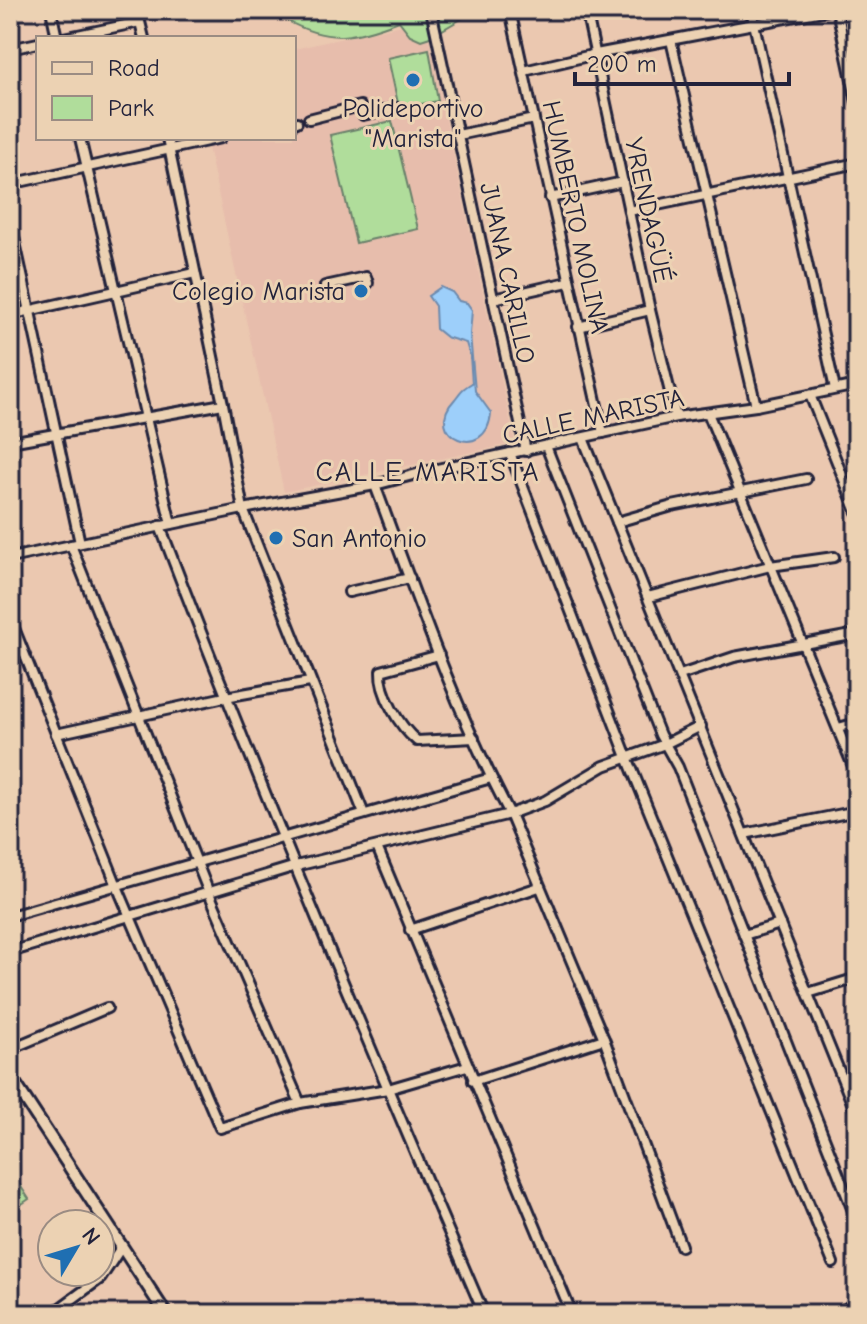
<svg xmlns="http://www.w3.org/2000/svg" width="867" height="1324" viewBox="0 0 867 1324" font-family="'Comic Neue',sans-serif">
  <rect width="100%" height="100%" fill="#ebc8b0"/>
  <filter id="ink" filterUnits="userSpaceOnUse"><feTurbulence type="fractalNoise" baseFrequency=".0125" numOctaves="2"/><feDisplacementMap in="SourceGraphic" scale="16" xChannelSelector="R" yChannelSelector="G"/><feConvolveMatrix kernelMatrix="1 2 1 2 8 2 1 2 1" color-interpolation-filters="sRGB"/></filter>
  <g filter="url(#ink)">
    <!-- built -->
    <path fill="#e7bdac" d="M425 20 515 443 284 492 206 138H294V49Z"/>
    <!-- green -->
    <g fill="#b0dd9b" stroke="#69806b" stroke-width="2">
      <path d="M293 10H424L430 17 439 18 447 14 445 10H468V15L430 37 421 40 410 35 399 21C355 38 329 44 286 20Z"/>
      <path d="M429 49 438 101 399 108 388 58Z"/>
      <path d="M392 121 418 229 356 243 330 135Z"/>
      <path d="M10 1170 29 1199 10 1212Z"/>
    </g>
    <!-- water -->
    <path fill="#9dcffa" stroke="#6c8aae" stroke-width="2" d="M441 287 452 292 459 301 467 303 472 310 470 334 475 391 491 413C487 464 420 436 455 399 462 390 462 389 472 383L470 356 466 343 446 337 436 329 435 306 428 296Z"/>
    <g fill="none" stroke-linecap="round" stroke-linejoin="round">
      <defs>
        <g id="minor">
          <path d="M51 10 57 38"/>
          <path d="M137 10 144 38"/>
          <path d="M431 10 526 451"/>
          <path d="M510 10 603 433"/>
          <path d="M586 10 650 310 676 417"/>
          <path d="M751 10 835 389"/>
          <path d="M837 10 857 103"/>
          <path d="M63 38 140 22"/>
          <path d="M671 40 756 406"/>
          <path d="M10 49 38 43"/>
          <path d="M524 71 596 54 828 10"/>
          <path d="M309 119 360 106 363 115 397 108"/>
          <path d="M294 123 297 122"/>
          <path d="M458 135 534 119"/>
          <path d="M80 138 171 524"/>
          <path d="M167 138 223 404 243 509 364 814"/>
          <path d="M10 184 221 138"/>
          <path d="M550 198 623 182"/>
          <path d="M629 211 857 163"/>
          <path d="M10 219 80 543"/>
          <path d="M325 286 366 277 368 283"/>
          <path d="M493 299 568 282"/>
          <path d="M10 315 195 273"/>
          <path d="M578 327 650 310"/>
          <path d="M810 395 857 512"/>
          <path d="M708 413 857 776"/>
          <path d="M583 438 857 1115"/>
          <path d="M10 442 223 404"/>
          <path d="M546 446 660 735 678 767 857 1221"/>
          <path d="M510 453 627 757 833 1263"/>
          <path d="M375 485C416 596 455 710 510 814L604 1039 681 1246"/>
          <path d="M617 522 672 506 806 479"/>
          <path d="M160 526C261 791 372 1053 484 1314"/>
          <path d="M71 545 209 893 300 1103"/>
          <path d="M10 558 243 509 375 485 428 471 676 417 756 406 857 385"/>
          <path d="M349 592 410 578"/>
          <path d="M648 597 770 566 834 557"/>
          <path d="M10 618 117 886 220 1128 300 1103 388 1089 467 1066"/>
          <path d="M439 655 381 671C380 694 399 726 417 741L474 738"/>
          <path d="M680 675 734 657 857 634"/>
          <path d="M838 728 857 723"/>
          <path d="M56 734 225 697 310 682"/>
          <path d="M744 834 857 811"/>
          <path d="M377 847 572 1314"/>
          <path d="M10 916 491 778"/>
          <path d="M410 930 539 887"/>
          <path d="M744 935 780 924"/>
          <path d="M10 952 296 866 510 814 545 801 604 766 665 744 701 726"/>
          <path d="M808 993 857 978"/>
          <path d="M10 1049 107 1008"/>
          <path d="M473 1081 604 1039"/>
          <path d="M10 1135V1154"/>
          <path d="M52 1314 101 1278 122 1246"/>
          <path d="M839 1314 857 1301"/>
        </g>
        <path id="major" d="M10 1076 166 1314"/>
      </defs>
      <!-- minor casing -->
      <use href="#minor" stroke="#22223b" stroke-width="14"/>
      <!-- major casing -->
      <use href="#major" stroke="#22223b" stroke-width="16"/>
      <!-- minor -->
      <use href="#minor" stroke="#ecd2b3" stroke-width="8"/>
      <!-- major -->
      <use href="#major" stroke="#ecd2b3" stroke-width="10"/>
    </g>
  </g>
  <!-- markers -->
  <g fill="#1f6fb2" stroke="#ecd2b3" stroke-width="3">
    <circle cx="413" cy="80" r="8"/>
    <circle cx="361" cy="291" r="8"/>
    <circle cx="276" cy="538" r="8"/>
  </g>
  <g text-anchor="middle" stroke-width="6" stroke-linejoin="round" paint-order="stroke">
    <!-- poi labels -->
    <g font-size="26" fill="#22223b" stroke="#ecd2b3">
      <text x="413" y="117">Polideportivo<tspan x="413" dy="30">"Marista"</tspan></text>
      <text x="345" y="300" text-anchor="end">Colegio Marista</text>
      <text x="292" y="547" text-anchor="start">San Antonio</text>
    </g>
    <!-- street labels -->
    <g font-size="26" fill="#22223b" stroke="#ecd2b3">
      <text transform="translate(649 210) rotate(78)" y="9">YRENDAGÜÉ</text>
      <text transform="translate(576 217) rotate(78)" y="9">HUMBERTO MOLINA</text>
      <text transform="translate(508 273) rotate(78)" y="9">JUANA CARILLO</text>
      <text transform="translate(593 416) rotate(-12)" y="9">CALLE MARISTA</text>
    </g>
    <!-- neighbourhood labels -->
    <g font-size="28" letter-spacing="2" fill="#22223b" stroke="#ecd2b3">
      <text x="428" y="481">CALLE MARISTA</text>
    </g>
  </g>
  <!-- margin -->
  <rect width="867" height="1324" fill="none" stroke="#ecd2b3" stroke-width="40"/>
  <rect x="20" y="20" width="827" height="1284" fill="none" stroke="#22223b" stroke-width="3" filter="url(#ink)"/>
  <!-- legend -->
  <rect x="36" y="36" width="260" height="104" fill="#ecd2b3" stroke="#9b8c83" stroke-width="2"/>
  <rect x="52" y="62" width="40" height="12" fill="#ecd2b3" stroke="#9b8c83" stroke-width="2"/>
  <text x="108" y="76" font-size="24" fill="#22223b">Road</text>
  <rect x="52" y="96" width="40" height="24" fill="#b0dd9b" stroke="#9b8c83" stroke-width="2"/>
  <text x="108" y="116" font-size="24" fill="#22223b">Park</text>
  <!-- north arrow -->
  <g transform="translate(76 1248) rotate(52)"><circle r="38" fill="#ecd2b3" stroke="#9b8c83" stroke-width="2"/>
  <path d="M0-6L14 30L0 20L-14 30Z" fill="#1f6fb2"/>
  <text y="-12" font-size="22" font-weight="bold" text-anchor="middle" fill="#22223b">N</text>
  </g>
  <!-- scale -->
  <path d="M575 72v12h214v-12" fill="none" stroke="#22223b" stroke-width="4"/>
  <text x="587" y="72" font-size="24" fill="#22223b" stroke="#ecd2b3" stroke-width="6" paint-order="stroke">200 m</text>
</svg>
